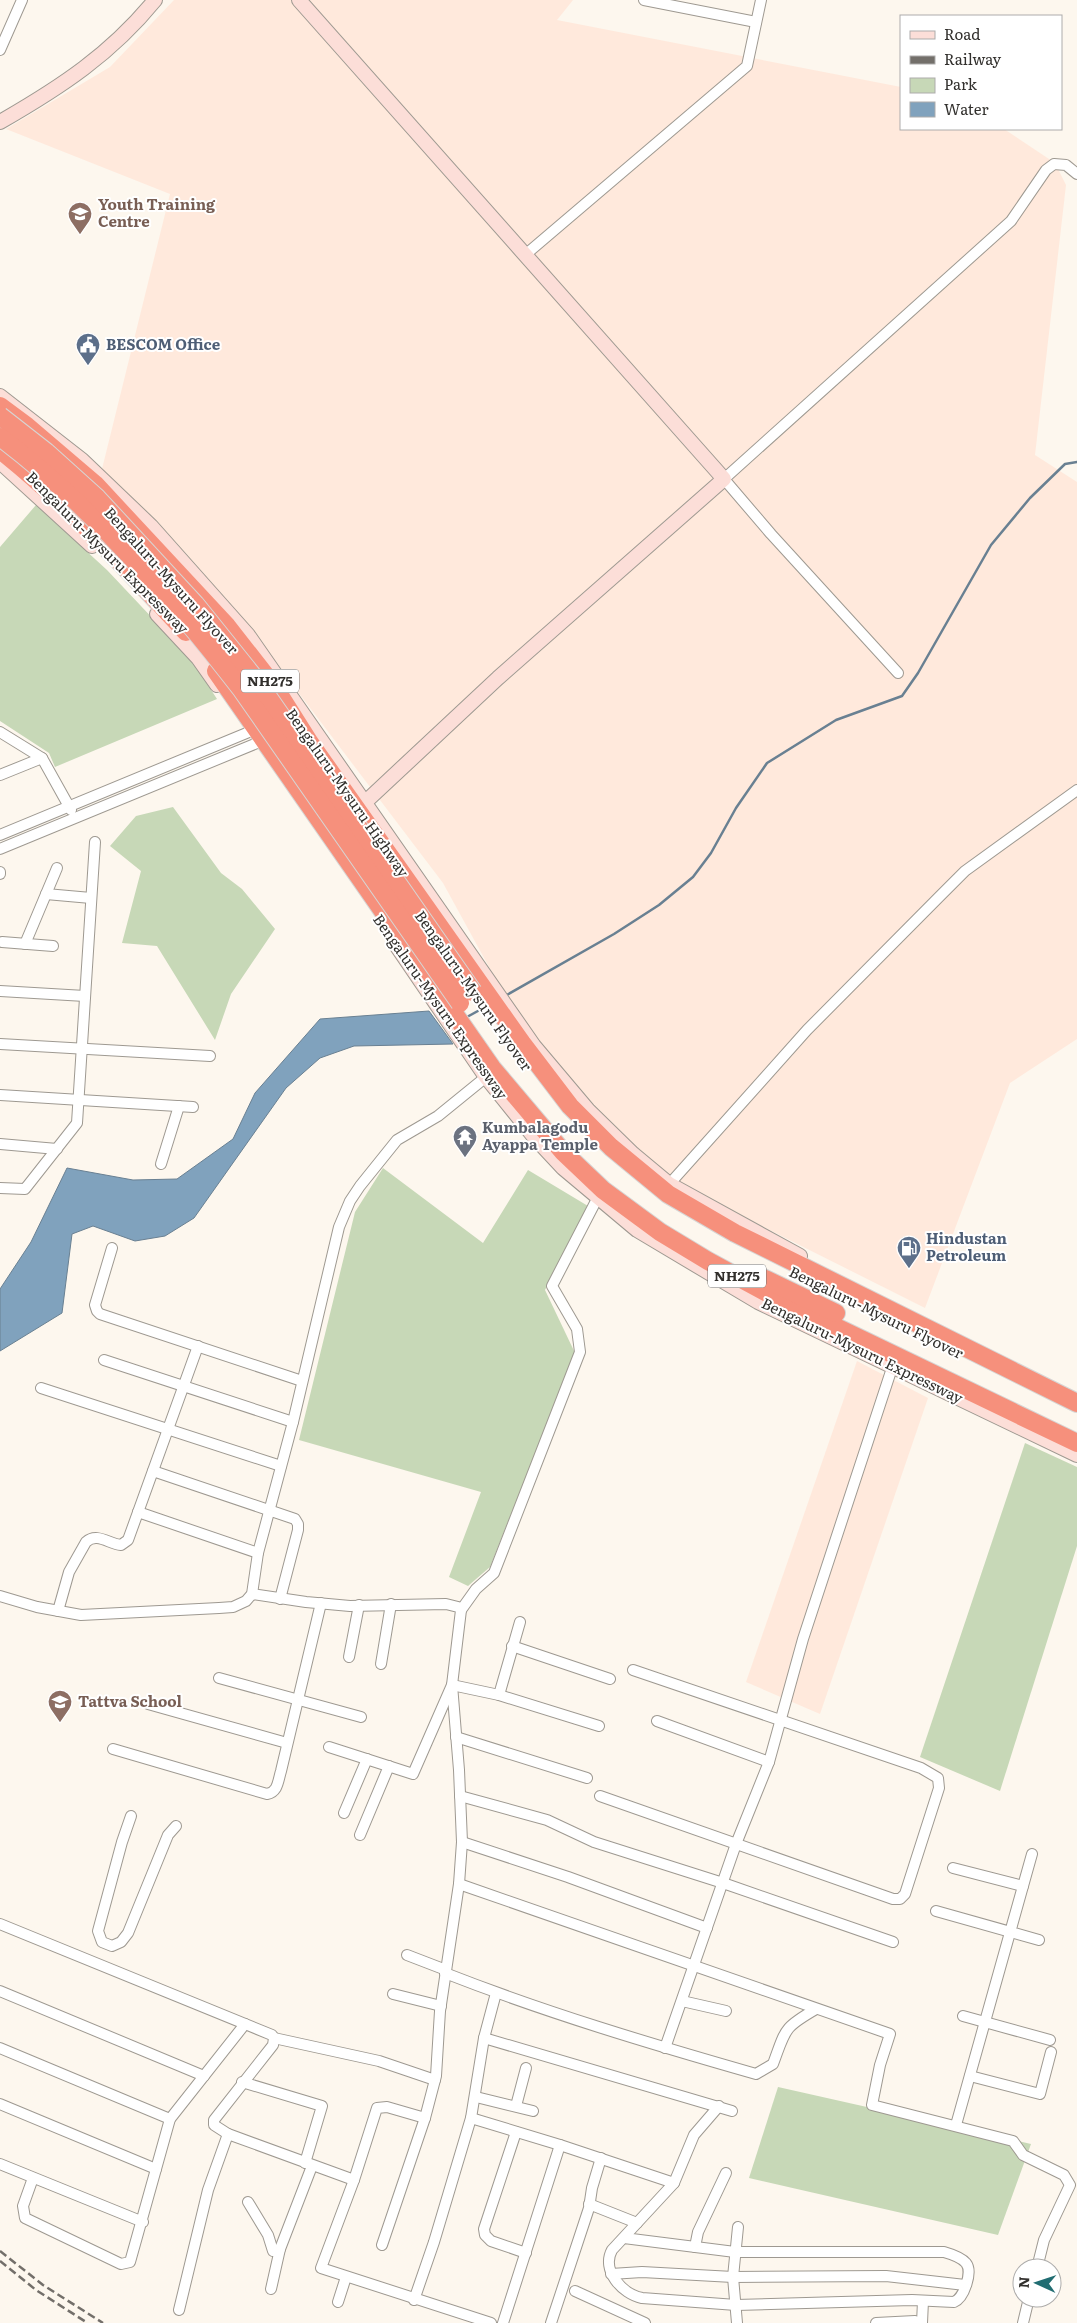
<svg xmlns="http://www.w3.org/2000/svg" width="1077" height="2323" viewBox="0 0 1077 2323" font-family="Literata,serif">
  <rect width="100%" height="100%" fill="#fdf7ee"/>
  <!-- industrial -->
  <g fill="#ffe9dc">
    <path d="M174 0H573L557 20 901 87V129H1004L1055 163 1066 185 1035 455 1077 482V1039L1010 1083 925 1308 668 1179 598 1113 538 1041 495 978 443 883 263 646 102 469 170 194 6 129 110 67Z"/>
    <path d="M857 1361 928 1398 820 1714 746 1682Z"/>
  </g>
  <!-- green -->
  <g fill="#c7d8b7">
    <path d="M36 505 107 570 191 659 217 699 55 767 49 753 0 721V547Z"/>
    <path d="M173 807 221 873 242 889 275 929 231 994 215 1040 157 946 122 943 141 871 110 846 136 816Z"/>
    <path d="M383 1168 483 1243 528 1170 588 1206 545 1290 575 1353 490 1567 468 1586 449 1577 481 1492 299 1440 355 1212Z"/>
    <path d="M1025 1443 1077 1467V1546L1000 1791 920 1757Z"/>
    <path d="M778 2087 1031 2144 998 2235 749 2178Z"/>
  </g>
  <!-- water -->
  <path fill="#80a2bd" stroke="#698092" d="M429 1011 453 1044 354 1046 320 1058 286 1088 194 1218 165 1236 135 1241 93 1226 72 1234 62 1313 0 1351V1289L31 1242 67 1168 133 1180 177 1179 233 1139 255 1093 320 1019Z"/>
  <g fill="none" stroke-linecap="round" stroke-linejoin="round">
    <!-- stream -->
    <g stroke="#698092" stroke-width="2.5">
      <path d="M505 996 614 934 659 905 693 877 711 853 736 808 767 763 836 720 902 696 918 673 991 545 1030 498 1065 464 1077 462"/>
      <path d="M465 1018 487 1006"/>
    </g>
    <defs>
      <g id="street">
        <path d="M644 0 756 22"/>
        <path d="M0 50 22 0"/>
        <path d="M525 255 747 66 761 0"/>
        <path d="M898 673 771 534 724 479 1011 221 1046 170 1054 164 1066 165 1077 174"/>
        <path d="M0 732 42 758 71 810"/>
        <path d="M0 775 42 758"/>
        <path d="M0 835 249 732"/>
        <path d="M0 849 257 743"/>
        <path d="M0 872V874"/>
        <path d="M46 894 91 898"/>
        <path d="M2 942 53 946"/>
        <path d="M25 944 57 868"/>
        <path d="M0 991 85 996"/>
        <path d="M0 1044 210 1056"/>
        <path d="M0 1095 193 1107"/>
        <path d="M0 1144 57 1149"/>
        <path d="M161 1164 179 1106"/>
        <path d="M0 1188 25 1189 77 1123 95 842"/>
        <path d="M665 1189 807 1030 941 895 965 871 1077 790"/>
        <path d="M112 1248 95 1305 97 1311 100 1314 302 1381"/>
        <path d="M104 1360 293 1422"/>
        <path d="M41 1388 281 1466"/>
        <path d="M153 1471 295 1519 298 1524V1530L280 1599"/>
        <path d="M138 1512 258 1553"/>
        <path d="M252 1594 306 1602 350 1606 446 1604 458 1607 461 1610 452 1685 459 1770 462 1842 459 1884 440 2011 436 2076 425 2118 382 2245"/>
        <path d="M0 1596 37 1607 81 1615 219 1608 233 1607 246 1601 252 1594 258 1553 293 1422 339 1227 350 1201 360 1186 397 1140 438 1116 486 1077"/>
        <path d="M461 1610 476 1589 494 1573 580 1352 577 1329 552 1286 597 1199"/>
        <path d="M58 1611 69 1572 86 1542C97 1532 109 1544 121 1545L128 1540 198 1346"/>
        <path d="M512 1646 610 1679"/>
        <path d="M349 1657 359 1605"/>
        <path d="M381 1664 391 1604"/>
        <path d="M219 1678 361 1717"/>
        <path d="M499 1695 520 1622"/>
        <path d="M148 1704 287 1743"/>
        <path d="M657 1721 769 1762"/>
        <path d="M456 1737 587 1778"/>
        <path d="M329 1747 413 1774 452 1685 499 1695 599 1726"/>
        <path d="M113 1749 267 1794C278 1792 278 1781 281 1771L321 1603"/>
        <path d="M460 1796 547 1820 594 1842 723 1883 893 1942"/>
        <path d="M600 1796 893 1899H900L905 1894 939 1788 938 1778 921 1768 633 1670"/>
        <path d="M344 1813 367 1759"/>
        <path d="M131 1816 122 1842 98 1931 102 1942 112 1946 121 1942 128 1933 168 1835 176 1826"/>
        <path d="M360 1835 389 1766"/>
        <path d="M462 1842 568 1877 707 1928"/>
        <path d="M953 1868 1023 1886"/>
        <path d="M459 1884 890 2034 880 2065 872 2105 1013 2141 1023 2155 1064 2175 1070 2185 1044 2240 1037 2268"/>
        <path d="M936 1911 1039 1940"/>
        <path d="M0 1924 272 2035 274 2038 273 2045 214 2120V2125L228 2134 354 2180"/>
        <path d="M407 1955 446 1970"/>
        <path d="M445 1973C547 2013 651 2044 756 2074L773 2064C786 2029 783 2028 816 2009"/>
        <path d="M0 1991 204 2076"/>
        <path d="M393 1994 441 2006"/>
        <path d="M682 2001 726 2011"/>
        <path d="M963 2016 1050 2040"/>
        <path d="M274 2038 379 2061 435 2080"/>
        <path d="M484 2038 732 2111"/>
        <path d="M0 2048 170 2119"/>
        <path d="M665 2048 736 1844 769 1762 803 1639 893 1365"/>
        <path d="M970 2076 1040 2094 1051 2052"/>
        <path d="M242 2082 322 2106 305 2163"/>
        <path d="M476 2097 533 2111"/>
        <path d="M0 2104 156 2169"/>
        <path d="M516 2106 526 2068"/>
        <path d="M425 2118 387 2107 377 2108 354 2180 321 2268 491 2323"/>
        <path d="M471 2118 560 2145 674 2183"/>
        <path d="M956 2125 1032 1854"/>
        <path d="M516 2132 484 2229 485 2235 491 2241 526 2253"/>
        <path d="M0 2164 143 2222"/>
        <path d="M33 2178 23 2206 25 2218 121 2264 130 2262 170 2119 245 2024"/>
        <path d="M248 2202 268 2235 273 2251 280 2249"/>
        <path d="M589 2204 637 2223"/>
        <path d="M624 2238 735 2252H944C951 2254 961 2257 966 2263 973 2272 964 2298 954 2302L912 2300 736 2305 642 2298C622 2294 601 2270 612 2250L674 2183 694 2135 719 2106"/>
        <path d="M695 2247 698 2232 726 2173"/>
        <path d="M611 2274 642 2272 733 2277 886 2276 965 2285"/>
        <path d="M271 2289 280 2249 312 2166"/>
        <path d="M575 2291 645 2323"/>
        <path d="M414 2300 434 2242 471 2118 484 2038 496 1993"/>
        <path d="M338 2302 346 2277"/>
        <path d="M179 2310 208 2190 228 2134"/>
        <path d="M503 2323 560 2145"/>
        <path d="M551 2323 589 2208 592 2188 601 2158"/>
        <path d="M737 2323 733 2277 738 2227"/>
        <path d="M876 2323 915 2321 922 2323"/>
        <path d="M922 2323 923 2301"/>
        <path d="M1023 2323 1029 2298"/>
      </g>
      <g id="secondary">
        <path d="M299 0 724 479 498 678 359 808"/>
        <path d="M0 122C61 87 111 54 155 0"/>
        <path d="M0 396 82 460 151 526 248 635 534 1046 588 1110 633 1154 669 1184 800 1256"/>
        <path d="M0 462 92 546"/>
        <path d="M157 614 198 658 217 685"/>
        <path d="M394 942 486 1077 535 1138 563 1168 637 1230 758 1302 1077 1455"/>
      </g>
      <g id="highway">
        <path d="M0 406 27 426 95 484 227 626 274 686 310 743 522 1043 570 1106 611 1147 668 1194 735 1233 1077 1403"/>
        <path d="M0 450C68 504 127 569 186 632"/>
        <path d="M216 671 492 1068 563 1152 603 1190 660 1232 708 1261 784 1302 1077 1443"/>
        <path d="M763 1278 836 1313"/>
      </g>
    </defs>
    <!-- street casing -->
    <use href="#street" stroke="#9e9991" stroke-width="12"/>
    <!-- secondary casing -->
    <use href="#secondary" stroke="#9e9991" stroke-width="16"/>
    <!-- highway casing -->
    <use href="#highway" stroke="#d6d6d5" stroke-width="20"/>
    <!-- street -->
    <use href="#street" stroke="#fff" stroke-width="10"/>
    <!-- secondary -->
    <use href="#secondary" stroke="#fcded8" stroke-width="14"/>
    <!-- highway -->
    <use href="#highway" stroke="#f6907c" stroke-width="18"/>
    <!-- rail -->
    <g stroke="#736f6a" stroke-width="2.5" stroke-dasharray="8 4" stroke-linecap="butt">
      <path d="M0 2251 43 2285 103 2323"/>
      <path d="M0 2261 36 2290 86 2322"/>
    </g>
    <defs>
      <g id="highway-bridge">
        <path d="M0 416 46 452 97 498 195 604 256 680 473 992"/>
        <path d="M0 437C93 507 171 598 242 690L460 1003"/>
      </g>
    </defs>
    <!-- highway-bridge casing -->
    <use href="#highway-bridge" stroke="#d6d6d5" stroke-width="20" stroke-linecap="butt"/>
    <!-- highway-bridge -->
    <use href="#highway-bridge" stroke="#f6907c" stroke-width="18"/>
  </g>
  <!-- icons -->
  <defs>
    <symbol id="university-pin" viewBox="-11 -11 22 30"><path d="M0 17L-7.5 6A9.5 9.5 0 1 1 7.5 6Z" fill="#8d6e63" stroke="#fff"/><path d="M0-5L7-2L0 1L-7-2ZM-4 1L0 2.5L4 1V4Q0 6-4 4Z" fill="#fff"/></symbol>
    <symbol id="civic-pin" viewBox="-11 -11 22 30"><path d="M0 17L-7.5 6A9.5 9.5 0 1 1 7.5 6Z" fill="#5c6f8a" stroke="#fff"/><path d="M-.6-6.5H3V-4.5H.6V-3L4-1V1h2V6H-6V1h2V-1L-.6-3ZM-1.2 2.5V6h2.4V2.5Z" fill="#fff"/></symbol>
    <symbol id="temple-pin" viewBox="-11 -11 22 30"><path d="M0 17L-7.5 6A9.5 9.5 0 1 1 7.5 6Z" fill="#6b7280" stroke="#fff"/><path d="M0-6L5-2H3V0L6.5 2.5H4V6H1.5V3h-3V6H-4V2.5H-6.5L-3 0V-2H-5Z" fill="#fff"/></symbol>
    <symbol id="fuel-pin" viewBox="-11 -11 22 30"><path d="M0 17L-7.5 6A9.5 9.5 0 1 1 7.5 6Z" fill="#5c6f8a" stroke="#fff"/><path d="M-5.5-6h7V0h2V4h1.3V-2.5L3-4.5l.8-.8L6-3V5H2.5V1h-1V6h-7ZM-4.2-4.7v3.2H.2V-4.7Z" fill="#fff"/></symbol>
    <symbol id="school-pin" viewBox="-11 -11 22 30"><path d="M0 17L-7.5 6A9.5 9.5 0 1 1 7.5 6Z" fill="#8d6e63" stroke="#fff"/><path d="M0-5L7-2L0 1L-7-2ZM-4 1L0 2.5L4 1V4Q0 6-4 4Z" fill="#fff"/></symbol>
  </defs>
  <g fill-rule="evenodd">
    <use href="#university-pin" x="66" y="200" width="28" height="38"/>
    <use href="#civic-pin" x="74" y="331" width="28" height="38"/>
    <use href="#temple-pin" x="451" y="1123" width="28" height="38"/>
    <use href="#fuel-pin" x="895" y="1234" width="28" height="38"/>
    <use href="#school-pin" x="46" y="1688" width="28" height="38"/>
  </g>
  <g text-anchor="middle" stroke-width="4" stroke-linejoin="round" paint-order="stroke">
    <!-- shield labels -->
    <g fill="#fff" stroke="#706e6c" stroke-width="1">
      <rect x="241" y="669.5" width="58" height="23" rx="4"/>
      <rect x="708" y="1264.5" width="58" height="23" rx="4"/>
    </g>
    <g font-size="14" font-weight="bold" fill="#32302d">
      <text x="270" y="686">NH275</text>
      <text x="737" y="1281">NH275</text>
    </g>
    <!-- education labels -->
    <g font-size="15" font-weight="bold" fill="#785e54" stroke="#fff" text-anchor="start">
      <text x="98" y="210">Youth Training<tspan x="98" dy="17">Centre</tspan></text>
      <text x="78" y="1707">Tattva School</text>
    </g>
    <!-- service labels -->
    <g font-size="15" font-weight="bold" fill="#4e5e75" stroke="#fff" text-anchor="start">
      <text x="106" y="350">BESCOM Office</text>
      <text x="926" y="1244">Hindustan<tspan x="926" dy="17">Petroleum</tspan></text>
    </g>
    <!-- street labels -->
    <g font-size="15" fill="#32302d" stroke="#fff">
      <text transform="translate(107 553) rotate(45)" y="5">Bengaluru-Mysuru Expressway</text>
      <text transform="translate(171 581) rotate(48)" y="5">Bengaluru-Mysuru Flyover</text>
      <text transform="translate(347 793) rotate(55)" y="5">Bengaluru-Mysuru Highway</text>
      <text transform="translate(473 991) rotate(55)" y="5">Bengaluru-Mysuru Flyover</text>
      <text transform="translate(440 1007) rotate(55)" y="5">Bengaluru-Mysuru Expressway</text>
      <text transform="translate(876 1313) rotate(26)" y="5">Bengaluru-Mysuru Flyover</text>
      <text transform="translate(862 1351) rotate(26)" y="5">Bengaluru-Mysuru Expressway</text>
    </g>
    <!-- worship labels -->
    <g font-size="15" font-weight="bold" fill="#5b616d" stroke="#fff" text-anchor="start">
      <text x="482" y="1133">Kumbalagodu<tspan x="482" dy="17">Ayappa Temple</tspan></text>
    </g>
  </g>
  <!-- legend -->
  <rect x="900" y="15" width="162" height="115" fill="#ffffff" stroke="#adacab"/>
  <rect x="910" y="31" width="25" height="8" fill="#fcded8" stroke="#adacab"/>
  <text x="944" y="40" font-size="15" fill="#32302d">Road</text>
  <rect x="910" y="56" width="25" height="8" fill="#736f6a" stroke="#adacab"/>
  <text x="944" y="65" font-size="15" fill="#32302d">Railway</text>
  <rect x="910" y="78" width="25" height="15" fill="#c7d8b7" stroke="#adacab"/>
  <text x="944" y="90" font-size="15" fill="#32302d">Park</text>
  <rect x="910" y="102" width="25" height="15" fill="#80a2bd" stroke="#adacab"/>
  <text x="944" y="115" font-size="15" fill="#32302d">Water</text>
  <!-- north arrow -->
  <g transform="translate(1037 2283) rotate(273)"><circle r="24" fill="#ffffff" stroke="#adacab"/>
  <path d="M0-4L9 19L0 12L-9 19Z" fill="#216d72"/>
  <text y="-8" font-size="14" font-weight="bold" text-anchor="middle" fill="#32302d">N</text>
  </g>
</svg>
